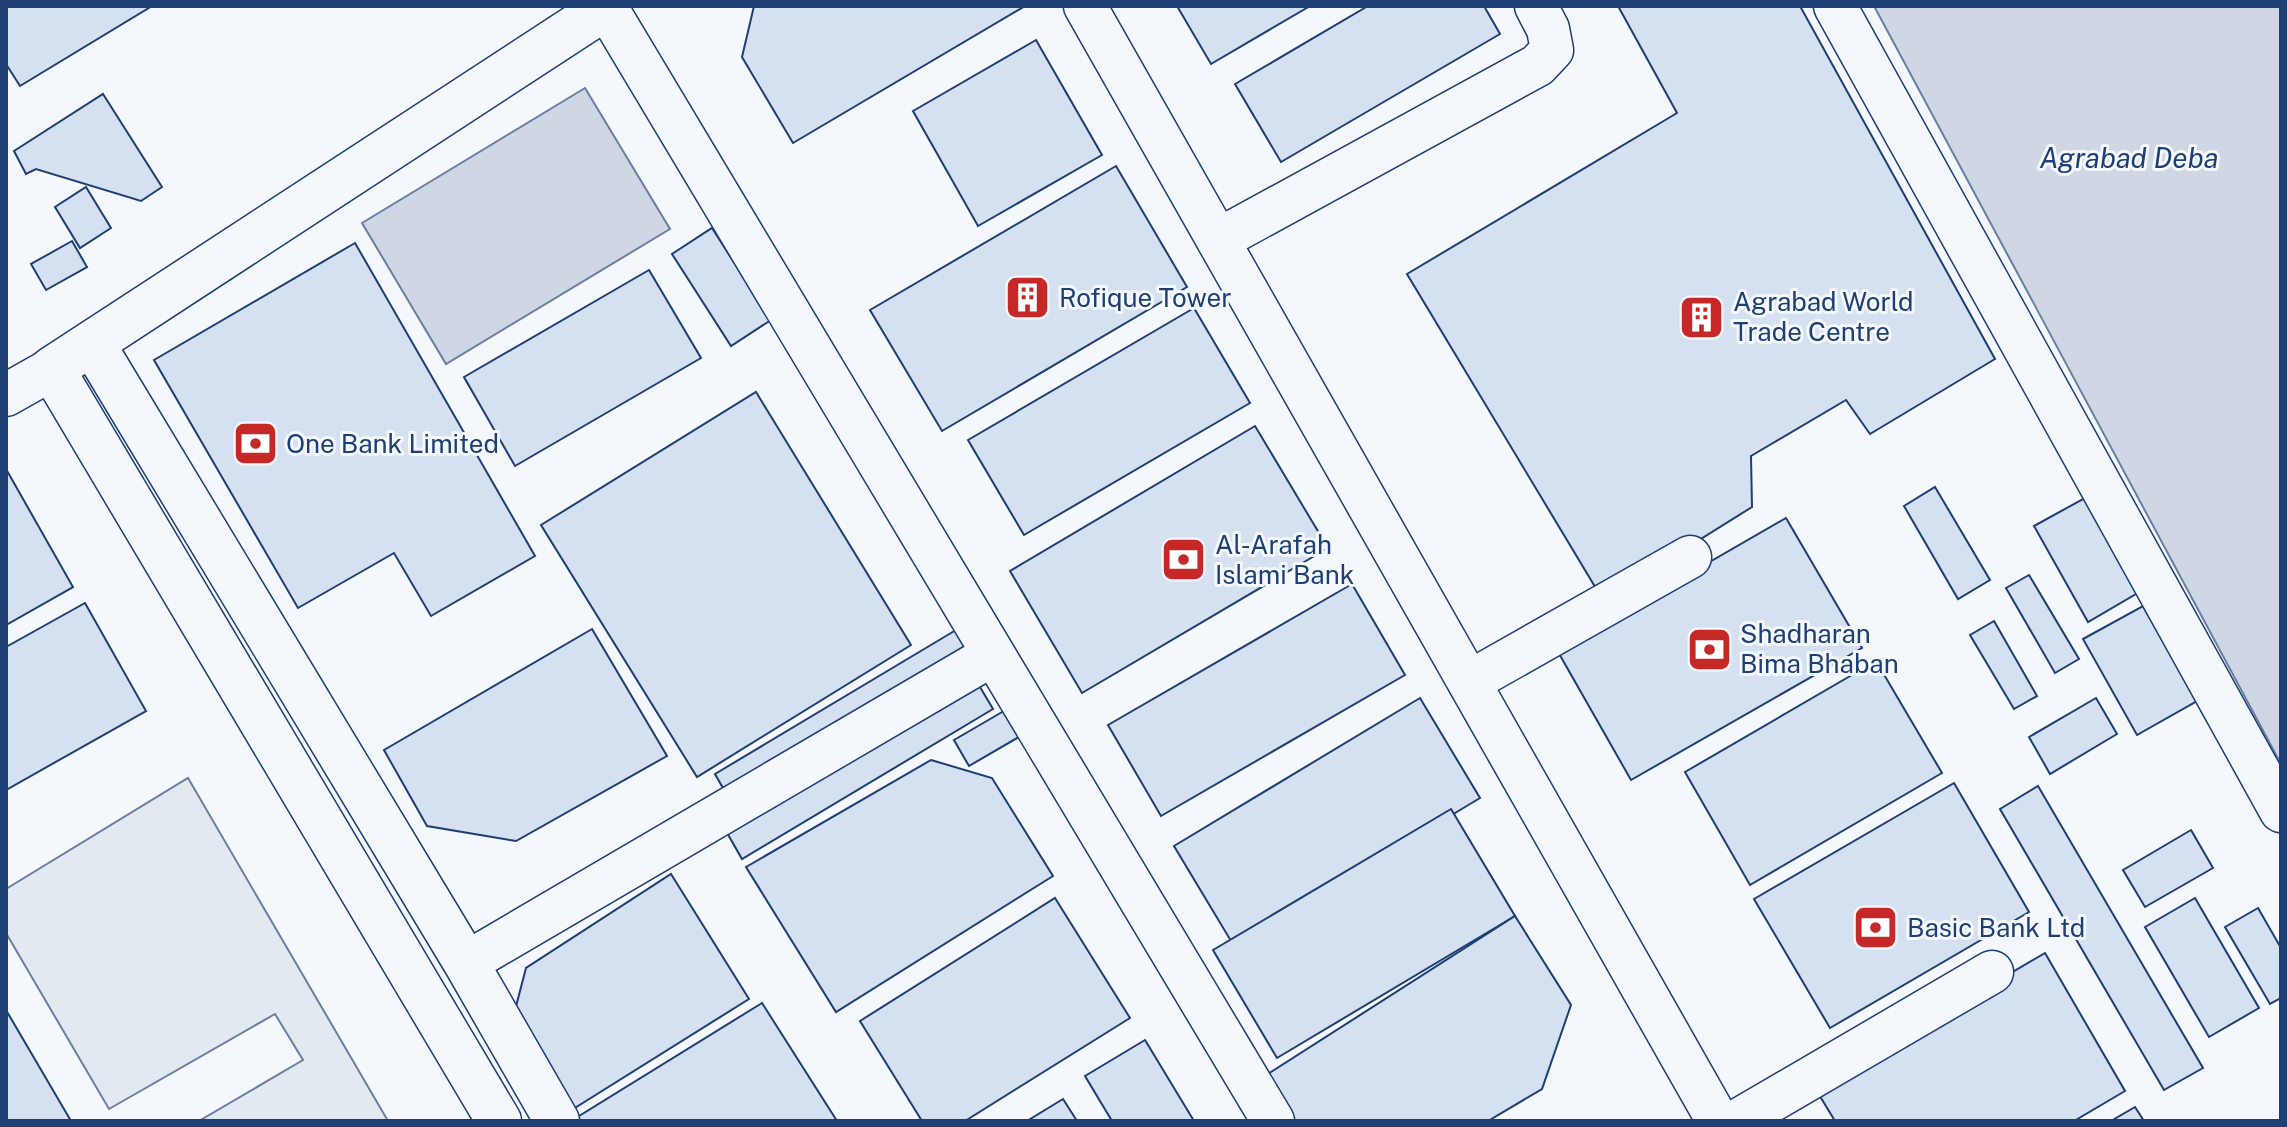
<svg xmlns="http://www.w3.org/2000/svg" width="2287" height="1127" viewBox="0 0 2287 1127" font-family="'Public Sans',sans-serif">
  <rect width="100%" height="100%" fill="#f4f7fb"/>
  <!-- green -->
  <path fill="#e3e9f0" stroke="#687fa3" stroke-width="2" d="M188 778 388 1121H199L303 1060 275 1014 109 1109 6 933V889Z"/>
  <!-- water -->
  <g fill="#cfd7e4" stroke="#687fa3" stroke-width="2">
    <path d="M1874 6H2281V764Z"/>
    <path d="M585 88 670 229 446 364 362 223Z"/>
  </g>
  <!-- building -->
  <g fill="#d5e0f0" stroke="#1d3f73" stroke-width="2">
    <path d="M6 6H152L20 86 6 64Z"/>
    <path d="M754 6H1025L793 143 742 57Z"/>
    <path d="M1177 6H1310L1211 64Z"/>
    <path d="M1368 6H1484L1500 34 1281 162 1235 84Z"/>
    <path d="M1618 6H1800L1995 359 1870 434 1846 400 1751 456 1752 507 1603 600 1407 274 1677 113Z"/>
    <path d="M1036 40 1102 155 978 226 913 111Z"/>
    <path d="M103 94 162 187 141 201 36 169 26 174 14 151Z"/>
    <path d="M1116 166 1187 287 942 431 870 310Z"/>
    <path d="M86 187 111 228 80 248 55 207Z"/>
    <path d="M712 228 771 320 731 346 672 254Z"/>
    <path d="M72 241 87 267 46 290 31 264Z"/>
    <path d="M355 243 535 556 431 616 394 553 298 608 154 360Z"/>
    <path d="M649 270 701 358 515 466 464 377Z"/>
    <path d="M1194 308 1250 403 1024 535 968 440Z"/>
    <path d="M756 392 911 645 697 777 541 525Z"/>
    <path d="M1255 426 1328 548 1082 693 1010 571Z"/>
    <path d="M6 469 73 587 6 625Z"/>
    <path d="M1935 487 1990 580 1958 599 1904 506Z"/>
    <path d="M2094 493 2148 587 2088 622 2034 526Z"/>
    <path d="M1786 518 1862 648 1631 780 1557 650Z"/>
    <path d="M2029 575 2079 659 2055 673 2006 588Z"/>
    <path d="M1352 584 1405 675 1161 816 1108 725Z"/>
    <path d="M85 603 146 711 6 790V647Z"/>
    <path d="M2143 606 2197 701 2137 735 2083 639Z"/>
    <path d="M1994 621 2037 696 2014 709 1970 635Z"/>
    <path d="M966 624 982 651 731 802 715 774Z"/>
    <path d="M592 629 667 756 516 841 427 826 384 750Z"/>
    <path d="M1876 661 1942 773 1750 885 1685 772Z"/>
    <path d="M977 682 993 709 742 859 726 831Z"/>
    <path d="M1420 698 1480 798 1234 946 1174 846Z"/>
    <path d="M2096 698 2117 734 2050 774 2029 737Z"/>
    <path d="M1009 708 1024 734 969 766 954 740Z"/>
    <path d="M931 760 992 778 1053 876 836 1012 746 867Z"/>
    <path d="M1954 783 2029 912 1830 1028 1754 899Z"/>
    <path d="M2038 786 2203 1068 2164 1090 2000 809Z"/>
    <path d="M1451 809 1515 916 1277 1058 1213 950Z"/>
    <path d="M2191 830 2213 868 2145 907 2123 870Z"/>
    <path d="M671 874 749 999 554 1121 501 1064 526 968Z"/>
    <path d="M1055 898 1130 1018 965 1121H922L860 1021Z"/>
    <path d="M2195 898 2259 1008 2209 1037 2145 927Z"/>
    <path d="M2258 908 2281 948V998L2270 1004 2225 927Z"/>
    <path d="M1515 916 1571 1005 1542 1089 1488 1121H1287L1260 1079Z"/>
    <path d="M2045 953 2125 1091 2074 1121H1835L1815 1088Z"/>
    <path d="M762 1003 837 1121H571Z"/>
    <path d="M6 1010 71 1121H6Z"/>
    <path d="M1145 1040 1194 1121H1112L1085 1076Z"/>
    <path d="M1063 1099 1077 1121H1027Z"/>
    <path d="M2135 1107 2144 1121H2111Z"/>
  </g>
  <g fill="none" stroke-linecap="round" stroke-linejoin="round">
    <defs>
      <g id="minor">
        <path d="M1085 6 1718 1121"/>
        <path d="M1835 6 2281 811"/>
        <path d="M606 7 1273 1121"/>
        <path d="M1218 240 1538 65 1552 50 1548 29 1536 6"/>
        <path d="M6 395 52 369"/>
        <path d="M1469 682 1690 557"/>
        <path d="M466 963 992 655"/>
        <path d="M1737 1121 1992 972"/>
      </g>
      <g id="tertiary">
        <path d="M92 343 466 963 557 1121"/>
        <path d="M499 1121 52 369 608 6"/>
      </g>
    </defs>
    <!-- minor casing -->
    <use href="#minor" stroke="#1d3f73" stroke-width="45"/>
    <!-- tertiary casing -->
    <use href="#tertiary" stroke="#1d3f73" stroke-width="47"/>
    <!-- minor -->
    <use href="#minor" stroke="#f4f7fb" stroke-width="42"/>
    <!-- tertiary -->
    <use href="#tertiary" stroke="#f4f7fb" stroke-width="44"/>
  </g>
  <!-- icons -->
  <defs>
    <symbol id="building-square" viewBox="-11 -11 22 22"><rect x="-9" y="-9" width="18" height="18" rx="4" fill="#c62828" stroke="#f4f7fb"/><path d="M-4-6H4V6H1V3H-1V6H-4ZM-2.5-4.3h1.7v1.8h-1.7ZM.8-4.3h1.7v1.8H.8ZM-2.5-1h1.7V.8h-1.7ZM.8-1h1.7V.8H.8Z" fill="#fff"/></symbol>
    <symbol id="bank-square" viewBox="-11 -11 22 22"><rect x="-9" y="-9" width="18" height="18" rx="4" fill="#c62828" stroke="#f4f7fb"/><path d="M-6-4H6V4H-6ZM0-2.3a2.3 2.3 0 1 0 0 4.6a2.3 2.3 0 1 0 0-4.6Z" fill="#fff"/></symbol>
  </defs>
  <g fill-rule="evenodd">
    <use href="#building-square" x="1002" y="272" width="51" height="51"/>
    <use href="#building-square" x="1676" y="292" width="51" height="51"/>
    <use href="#bank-square" x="230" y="418" width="51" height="51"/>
    <use href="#bank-square" x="1158" y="534" width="51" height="51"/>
    <use href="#bank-square" x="1684" y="624" width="51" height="51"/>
    <use href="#bank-square" x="1850" y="902" width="51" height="51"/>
  </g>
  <g text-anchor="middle" stroke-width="6" stroke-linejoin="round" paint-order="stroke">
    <!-- poi labels -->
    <g font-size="26" fill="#1d3f73" stroke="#f4f7fb" text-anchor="start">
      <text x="1059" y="307">Rofique Tower</text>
      <text x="1733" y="311">Agrabad World<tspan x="1733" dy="30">Trade Centre</tspan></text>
      <text x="286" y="453">One Bank Limited</text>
      <text x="1215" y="554">Al-Arafah<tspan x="1215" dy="30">Islami Bank</tspan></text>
      <text x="1740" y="643">Shadharan<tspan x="1740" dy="30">Bima Bhaban</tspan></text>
      <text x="1907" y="937">Basic Bank Ltd</text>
    </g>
    <!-- water labels -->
    <g font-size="28" font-style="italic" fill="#1d3f73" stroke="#f4f7fb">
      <text x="2129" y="168">Agrabad Deba</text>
    </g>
  </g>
  <!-- border -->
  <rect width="2287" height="1127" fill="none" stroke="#1d3f73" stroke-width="16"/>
</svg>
